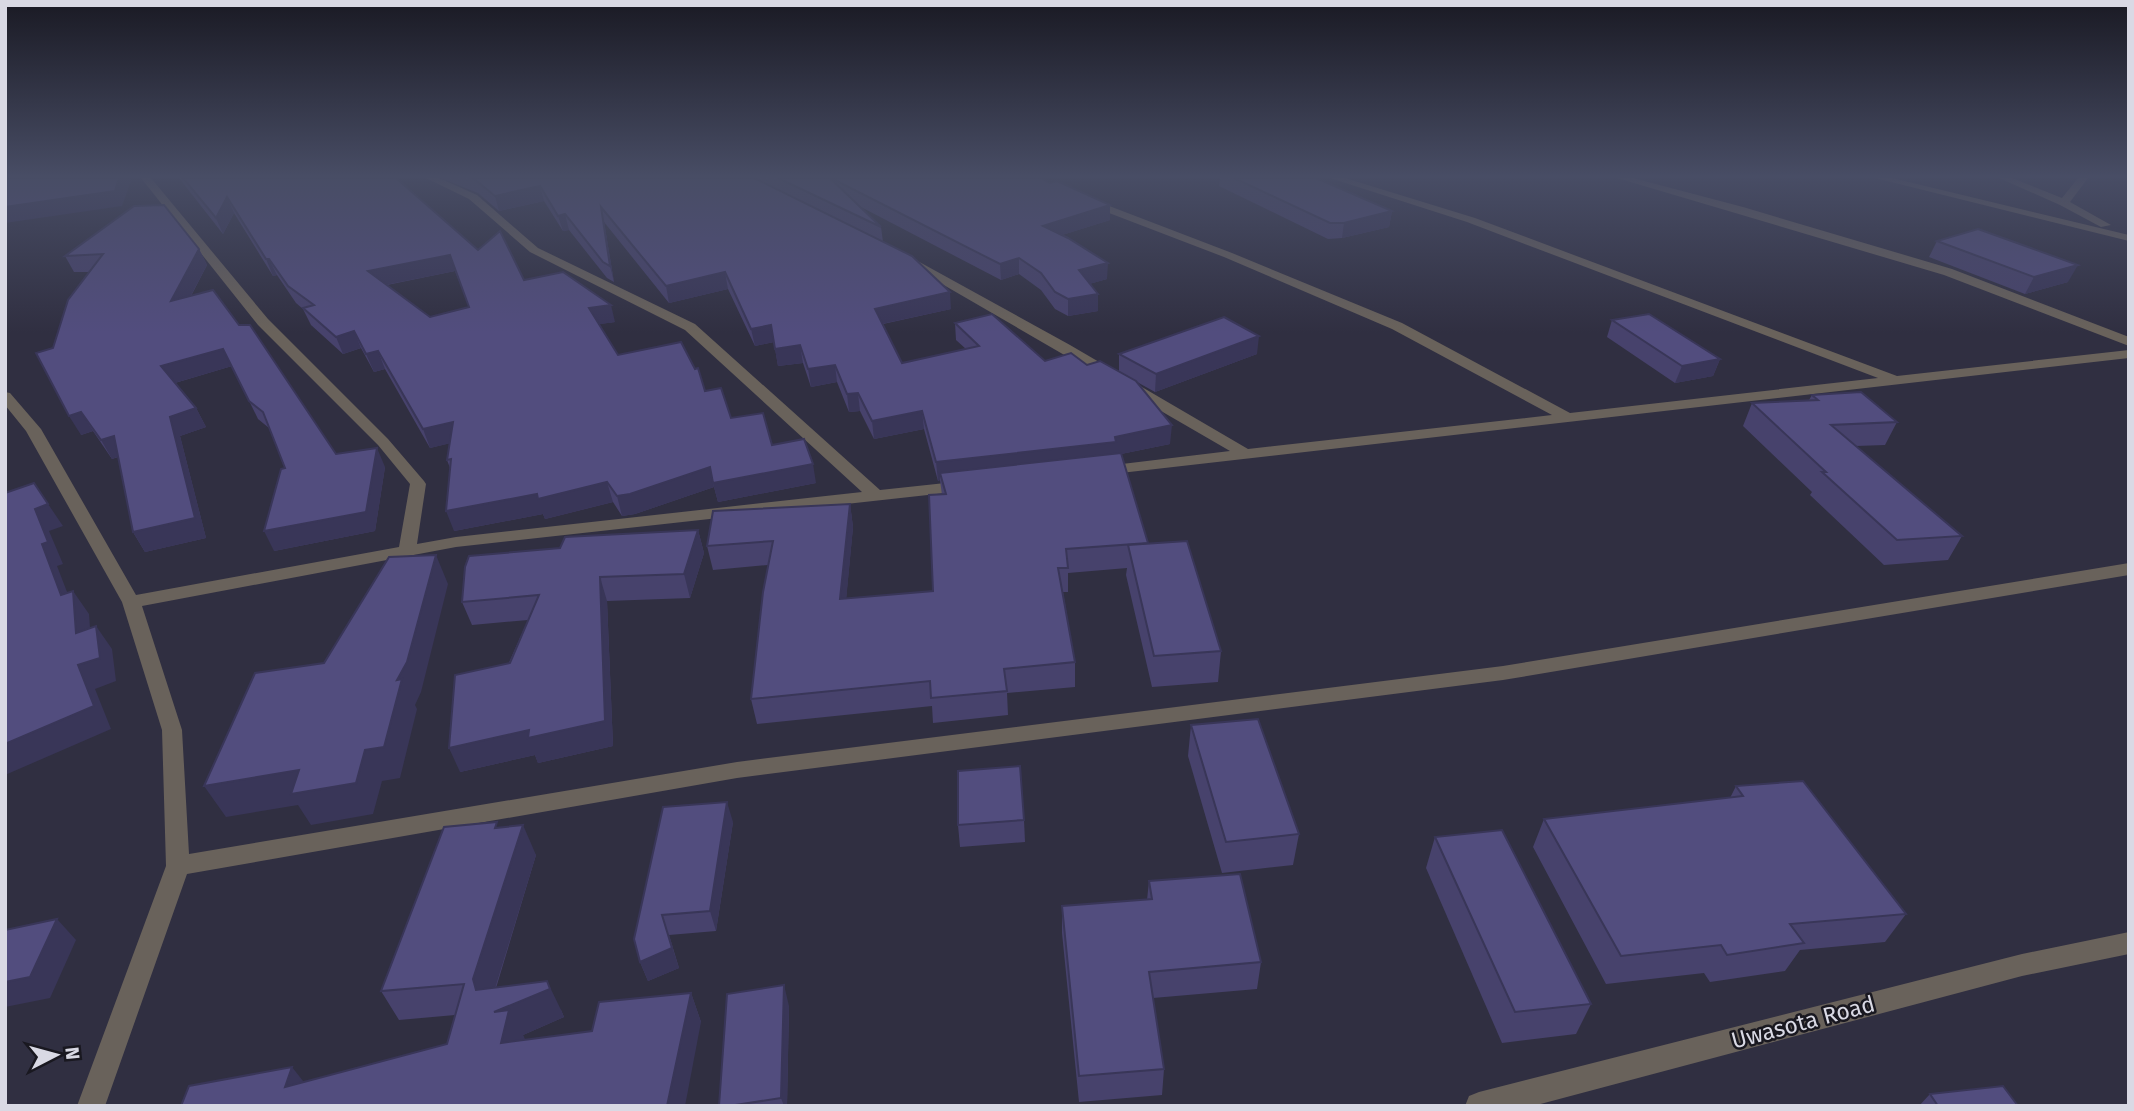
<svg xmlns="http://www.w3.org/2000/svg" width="2134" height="1111" viewBox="0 0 2134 1111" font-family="'Fira Sans',sans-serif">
  <rect width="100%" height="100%" fill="#302f41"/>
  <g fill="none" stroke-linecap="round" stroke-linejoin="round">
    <!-- street -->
    <g fill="#69625b" fill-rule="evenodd">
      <path d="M141 178H151L268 319 388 439 424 481 426 484 417 544 456 537 862 492 685 330 530 252 469 199 426 178H439L477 195 538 248 695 324 880 490 964 481 972 486 964 491 456 547 142 606 182 730 189 854 737 762 1503 666 2129 563V575L1503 680 737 778 187 874 105 1106H77L166 866 162 730 122 602 26 431 5 405V392L10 393 41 429 136 595 399 547 410 484 378 445 258 325Z"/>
      <path d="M1330 178H1345L1475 218 1897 376 2129 350V358L1103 475 1095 470 1097 467 1230 451 904 262 914 259 1070 345 1248 449 1552 415 1392 329 1224 257 1083 203V199H1091L1232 253 1402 323 1570 413 1878 378 1467 222Z"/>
      <path d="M1617 178H1633L1743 207 1952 269 2129 337V346L1944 275Z"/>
      <path d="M1875 178H1892L2129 235V241Z"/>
      <path d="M1999 178H2012L2062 198 2078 178H2088L2070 202 2111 225 2101 227 2060 205Z"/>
      <path d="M2129 932V954L2022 976 1533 1106H1465L1469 1096 1479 1092 2022 954Z"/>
    </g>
  </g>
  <!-- wall -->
  <g fill="#47426c" fill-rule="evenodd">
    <path d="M179 178H396L478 250 524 280 615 322 599 324 618 355 705 391 731 418 772 445 816 483 718 502 714 487 635 514 622 516 613 502 545 519 543 514 454 531 450 468 447 460 450 443 430 448 385 369 374 372 361 348 343 354 311 325 303 309 296 303 277 275 273 276 234 213 223 234ZM455 271 469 307 430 317 387 285Z"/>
    <path d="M441 178H1041L1050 183 1110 205V220L1062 235 1107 279 1089 284 1098 311 1068 316 1055 309 1041 290 1019 274 1001 280 861 207 881 227 883 242 951 309 883 324 902 363 966 349 956 340 955 323 1045 361 1087 365 1119 371V354H1257L1155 392 1137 382 1170 444 1121 454 1148 544 1221 651 1218 682 1152 687 1126 575 1127 568 1068 573V592H1063L1075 662V687L1007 693 1008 715 933 723 932 706 757 724 751 699 768 565 713 570 707 546 850 504 853 527 846 599 933 591 942 495 940 480 938 481 924 429 874 439 860 411 849 412 837 382 811 387 803 363 778 366 774 342 755 346 728 289 669 303 604 222 614 282 607 278 569 230 563 231 544 201 499 211 478 193Z"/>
    <path d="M1220 178H1316L1392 211 1389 227 1342 238 1328 239 1219 186Z"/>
    <path d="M1937 241 2068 282 2025 294 1929 257Z"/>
    <path d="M199 249 207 265 191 296 336 454 385 467 375 531 274 551 285 468 269 428 258 419 232 366 175 383 196 408 206 427 180 436 206 538 145 552 133 532 118 457 112 459 93 431 81 435 90 272H74L65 256Z"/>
    <path d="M1612 320 1720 359 1713 376 1675 383 1607 337Z"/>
    <path d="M1812 395 1897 422 1885 445 1856 446 1962 536 1948 560 1884 565 1810 495 1812 492 1743 426 1752 403 1809 400Z"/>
    <path d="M698 530 704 553 690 598 607 601 613 746 538 763 535 755 460 772 528 620 472 625 462 602 560 548Z"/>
    <path d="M1191 725 1299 834 1293 865 1222 873 1188 756Z"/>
    <path d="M1736 786 1906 914 1885 942 1800 950 1785 971 1710 982 1704 973 1606 984 1533 847 1544 819 1730 798Z"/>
    <path d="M1024 820 1025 842 960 847 958 825Z"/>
    <path d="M733 822 716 931 669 935 679 968 648 981 640 962 634 939Z"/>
    <path d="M500 827 536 855 496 988 561 1010 564 1017 523 1035 524 1040 592 1031 691 993 701 1022 304 1082 447 1044 455 1015 399 1020 381 991Z"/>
    <path d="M1435 837 1591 1004 1576 1034 1502 1043 1426 868Z"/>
    <path d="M1149 881 1261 962 1257 989 1153 998 1164 1069 1162 1095 1079 1102 1062 933V906L1147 900Z"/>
    <path d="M789 1006 787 1106H719Z"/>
    <path d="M1930 1094 2018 1106H1919Z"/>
  </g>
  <!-- shaded-wall -->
  <g fill="#393658">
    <path d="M119 178H132L122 206 5 223V207Z"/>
    <path d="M540 186 544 201 499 211 495 196Z"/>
    <path d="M227 197 234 213 223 234 216 218Z"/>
    <path d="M1110 205V220L1043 241V226Z"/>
    <path d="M601 207 604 222 614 282 610 266Z"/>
    <path d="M1392 211 1389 227 1342 238 1344 223Z"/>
    <path d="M565 214 569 230 563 231 558 216Z"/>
    <path d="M199 249 207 265 179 318 171 301Z"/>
    <path d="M450 255 455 271 375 287 368 271Z"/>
    <path d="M1019 258V274L1001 280 1000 264Z"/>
    <path d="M266 259H269L277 275 273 276Z"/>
    <path d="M1108 263 1107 279 1079 287V270Z"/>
    <path d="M2078 265 2068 282 2025 294 2034 277Z"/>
    <path d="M725 272 728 289 669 303 666 286Z"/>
    <path d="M950 292 951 309 877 325 875 309Z"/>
    <path d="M1098 294V311L1068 316V299Z"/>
    <path d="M611 305 615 322 594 325 589 308Z"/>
    <path d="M771 325 774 342 755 346 751 329Z"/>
    <path d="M354 331 361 348 343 354 336 337Z"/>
    <path d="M1259 336 1257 354 1155 392 1156 374Z"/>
    <path d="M800 345 803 363 778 366 775 349Z"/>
    <path d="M223 349 232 366 171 384 161 366Z"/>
    <path d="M378 351 385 369 374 372 366 354Z"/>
    <path d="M1720 359 1713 376 1675 383 1682 366Z"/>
    <path d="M835 365 837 382 811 387 808 369Z"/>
    <path d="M858 393 860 411 849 412 847 394Z"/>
    <path d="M196 408 206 427 180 436 206 538 145 552 133 532 170 417Z"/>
    <path d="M922 411 924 429 874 439 872 421Z"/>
    <path d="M81 412 93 431 81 435 69 416Z"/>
    <path d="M453 422 460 441 430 448 423 429Z"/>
    <path d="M1172 425 1170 444 1116 455 940 473V480L938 481 936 462 1115 437Z"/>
    <path d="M114 436 125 454 112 459 101 440Z"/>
    <path d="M377 448 385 467 375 531 274 551 264 531Z"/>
    <path d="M813 464 816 483 718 502 713 483Z"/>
    <path d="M710 467 714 487 635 514 622 516 617 496Z"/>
    <path d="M607 482 613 502 545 519 543 514 454 531 446 511 537 494Z"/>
    <path d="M48 504 63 526 49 531 63 564 57 566 74 610 73 591 89 614 92 656 76 633 42 544 35 509Z"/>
    <path d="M850 504 853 527 844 623 840 599Z"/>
    <path d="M698 530 704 553 690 598 684 574Z"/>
    <path d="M436 555 448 584 421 692 415 705 417 709 400 778 382 781 373 814 311 825 298 805 226 817 204 786 365 750 397 680Z"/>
    <path d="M600 577 607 601 613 746 538 763 535 755 460 772 449 748Z"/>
    <path d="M96 626 112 649 116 681 95 689 111 729 5 775V744L78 665Z"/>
    <path d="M727 802 733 822 716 931 710 911Z"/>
    <path d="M523 825 536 855 489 1008 476 990 473 979Z"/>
    <path d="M662 915 679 968 648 981 640 962Z"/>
    <path d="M57 919 76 940 50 998 5 1007V982Z"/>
    <path d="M547 981 561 1010 564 1017 523 1035 525 1039 517 1072 501 1043 494 1012Z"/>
    <path d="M784 985 789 1006 787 1106H784L781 1098Z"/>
    <path d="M691 993 701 1022 685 1106H667Z"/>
    <path d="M292 1067 314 1095 285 1087Z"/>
  </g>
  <!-- building -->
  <g fill="#524d7e" stroke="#393658" stroke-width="2" fill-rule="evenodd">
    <path d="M5 178H119L115 191 5 207Z"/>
    <path d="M183 178H396L478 250 500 231 524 280 563 272 611 305 589 308 618 355 681 342 695 369 698 368 705 391 721 388 731 418 763 413 772 445 804 439 813 464 713 483 710 467 630 494 617 496 607 482 538 499 537 494 446 511 451 459 447 460 453 422 423 429 378 351 366 354 354 331 336 337 303 308 314 305 288 286 269 259H266L227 197 216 218ZM450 255 469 307 430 317 368 271Z"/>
    <path d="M473 178H754L912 256 950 292 875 309 902 363 979 346 955 323 992 314 1045 361 1071 353 1087 365 1100 361 1136 381 1172 425 1115 437 1116 442 936 462 922 411 872 421 858 393 847 394 835 365 808 369 800 345 775 349 771 325 751 329 725 272 666 286 601 207 610 266 603 262 565 214 558 216 540 186 495 196Z"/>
    <path d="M778 178H830L881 227Z"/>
    <path d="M831 178H1041L1050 183 1057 181 1110 205 1043 226 1068 238 1108 263 1079 270 1098 294 1068 299 1055 292 1041 273 1019 258 1000 264Z"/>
    <path d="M1234 178H1316L1392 211 1344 223H1330Z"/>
    <path d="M164 205 199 249 171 301 213 290 239 325H250L336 454 377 448 366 512 264 531 281 469 285 468 263 412 249 401 223 349 161 366 196 408 170 417 195 518 133 532 114 436 101 440 81 412 69 416 36 353 53 348 68 300 103 254 65 256 134 206Z"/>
    <path d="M1978 229 2078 265 2034 277 1937 241Z"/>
    <path d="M1649 314 1720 359 1682 366 1612 320Z"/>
    <path d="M1224 317 1259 336 1156 374 1119 354Z"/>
    <path d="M1861 392 1897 422 1831 425 1962 536 1897 540 1822 472H1826L1752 403 1818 400 1812 395Z"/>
    <path d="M1121 453 1148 543 1066 549 1068 568H1058L1075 662 1004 669 1007 691 931 698 930 681 751 699 763 592 773 541 707 546 713 511 850 504 840 599 933 591 929 495 946 494 940 473Z"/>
    <path d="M34 483 48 504 35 509 48 542 42 544 61 595 73 591 76 633 96 626 100 658 78 665 94 706 5 744V493Z"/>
    <path d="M698 530 684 574 600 577 605 721 528 738 529 730 449 748 455 675 510 663 539 595 462 602 465 567 469 556 560 548 565 537Z"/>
    <path d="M1187 541 1221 651 1154 656 1128 545Z"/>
    <path d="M436 555 407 662 397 680 402 679 384 747 365 750 356 783 291 794 299 770 204 786 255 673 324 663 389 557Z"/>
    <path d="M1258 719 1299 834 1226 842 1191 725Z"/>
    <path d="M1020 766 1024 820 958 825V771Z"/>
    <path d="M1803 781 1906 914 1790 924 1804 943 1727 955 1721 945 1621 956 1544 819 1743 796 1736 786Z"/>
    <path d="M727 802 710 911 662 915 672 948 640 962 634 939 663 807Z"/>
    <path d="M497 822 495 828 523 825 473 979 476 990 547 981 550 989 494 1012 509 1010 501 1043 592 1031 599 1002 691 993 667 1106H181L189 1086 292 1067 285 1087 447 1044 464 984 381 991 444 827Z"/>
    <path d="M1502 830 1591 1004 1515 1012 1435 837Z"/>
    <path d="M1240 874 1261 962 1149 972 1164 1069 1079 1076 1062 906 1152 899 1149 881Z"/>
    <path d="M57 919 30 977 5 982V930Z"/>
    <path d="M784 985 781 1098 729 1106H719L727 994Z"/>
    <path d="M2003 1086 2018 1106H1938L1930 1094Z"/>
  </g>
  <!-- sky -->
  <linearGradient id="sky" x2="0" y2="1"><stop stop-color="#1a1a24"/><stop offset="0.53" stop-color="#484d65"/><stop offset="1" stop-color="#484d65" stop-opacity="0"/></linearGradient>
  <rect width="2134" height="333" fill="url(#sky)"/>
  <g text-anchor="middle" stroke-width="5" stroke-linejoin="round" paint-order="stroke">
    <!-- near-street labels -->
    <g font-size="23" fill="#d9d9e4" stroke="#191820">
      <text transform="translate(1803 1022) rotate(-15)" y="8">Uwasota Road</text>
    </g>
  </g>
  <!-- border -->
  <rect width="2134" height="1111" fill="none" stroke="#d9d9e4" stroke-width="14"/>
  <!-- north arrow -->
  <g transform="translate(56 1055) rotate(84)" stroke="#191820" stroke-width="5" paint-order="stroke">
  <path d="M0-5L12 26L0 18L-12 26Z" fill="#d9d9e4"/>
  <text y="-10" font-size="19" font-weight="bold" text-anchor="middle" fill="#d9d9e4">N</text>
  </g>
</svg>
